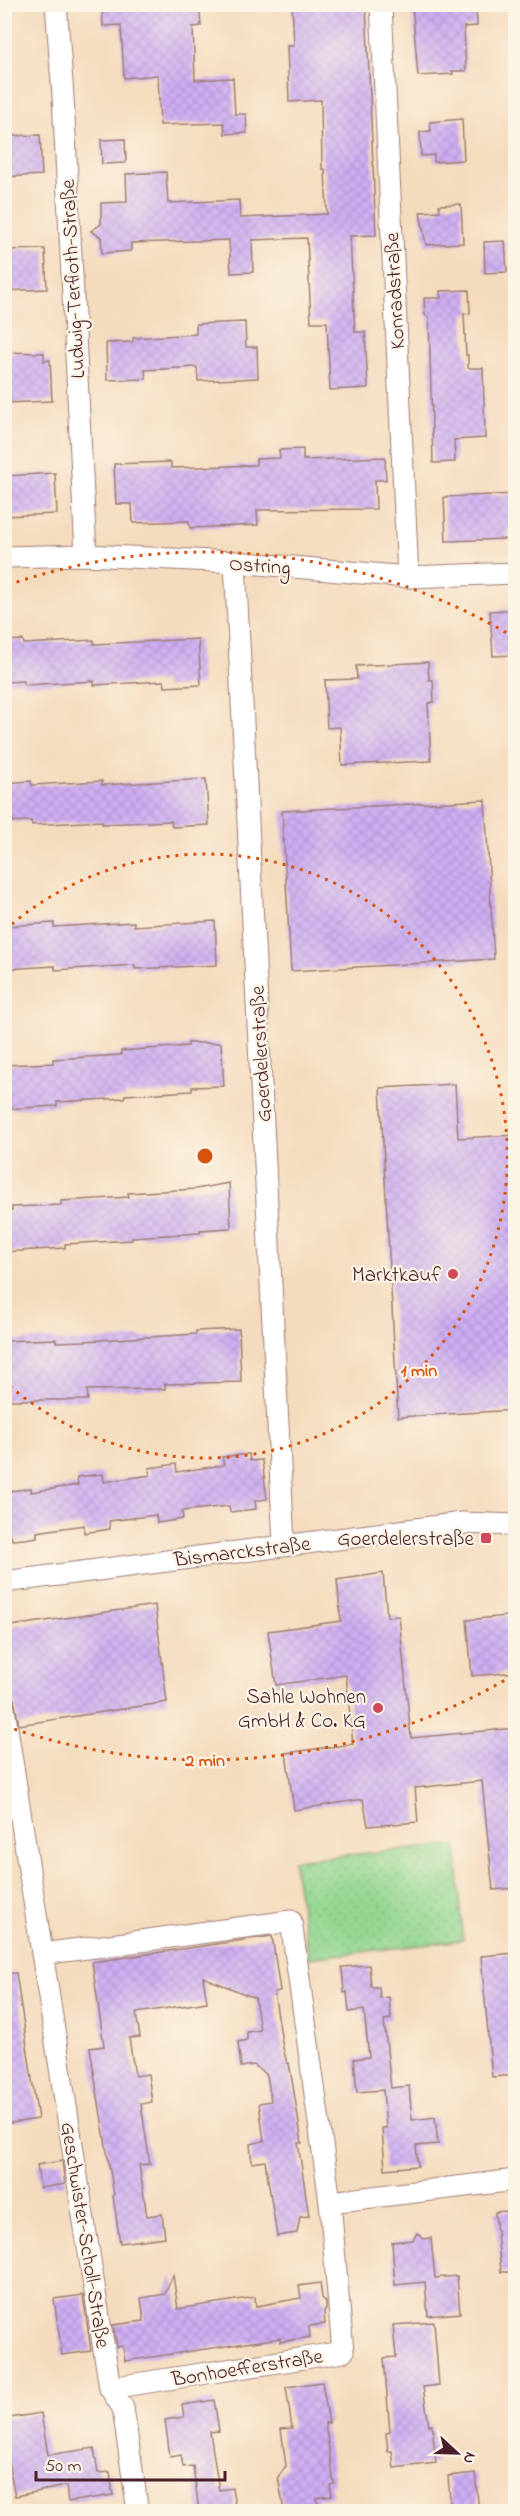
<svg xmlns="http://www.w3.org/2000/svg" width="520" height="2516" viewBox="0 0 520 2516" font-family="'Indie Flower',sans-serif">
  <defs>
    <pattern id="grass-dots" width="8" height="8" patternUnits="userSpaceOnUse" patternTransform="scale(1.5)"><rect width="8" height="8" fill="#93d790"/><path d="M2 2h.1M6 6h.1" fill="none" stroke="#80b87c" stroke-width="1.8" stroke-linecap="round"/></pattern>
    <pattern id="building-cross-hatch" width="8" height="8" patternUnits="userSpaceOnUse" patternTransform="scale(1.5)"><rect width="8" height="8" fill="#cdaef3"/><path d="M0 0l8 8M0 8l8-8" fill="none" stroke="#b295d0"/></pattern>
  </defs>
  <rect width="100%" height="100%" fill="#fcf5e5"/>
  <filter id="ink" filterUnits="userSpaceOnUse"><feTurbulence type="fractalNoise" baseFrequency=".0167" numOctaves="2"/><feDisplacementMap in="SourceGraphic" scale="12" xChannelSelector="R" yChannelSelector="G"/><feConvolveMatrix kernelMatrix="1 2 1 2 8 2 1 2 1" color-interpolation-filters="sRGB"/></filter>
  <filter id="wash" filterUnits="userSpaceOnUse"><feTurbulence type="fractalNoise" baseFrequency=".008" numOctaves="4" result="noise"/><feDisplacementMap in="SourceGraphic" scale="24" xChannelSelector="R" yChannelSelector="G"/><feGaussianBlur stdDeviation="1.35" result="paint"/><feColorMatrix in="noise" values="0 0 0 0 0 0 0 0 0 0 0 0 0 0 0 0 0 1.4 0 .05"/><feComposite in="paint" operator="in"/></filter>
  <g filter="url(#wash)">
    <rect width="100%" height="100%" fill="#f4dbbd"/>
    <!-- grass -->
    <path fill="url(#grass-dots)" stroke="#6e7b5e" stroke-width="1.5" d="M456 1845 463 1940 309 1958 293 1860Z"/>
    <g id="blocks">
      <!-- building -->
      <g fill="url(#building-cross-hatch)">
        <path d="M102 4H199L201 26 193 27 195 80 233 78 235 114H246L247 133 225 134 224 123 160 125 158 75 124 78 121 25 103 26Z"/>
        <path d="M292 4H366L376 235 350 236 355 332H365L368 388 330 390 327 322H311L307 238 252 240 253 272 231 273 229 240 131 243V251L102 253 101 237 91 231 101 224V203L127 202 126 174 166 172 168 203 239 200 240 218 327 214 325 169H322L321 100 289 102 287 46H294Z"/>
        <path d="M412 4H476L477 26 464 27 466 71H452L453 74 418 76Z"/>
        <path d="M462 119 464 160 434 162V155L421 156 420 132 431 131 430 122Z"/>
        <path d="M40 135 42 175 4 177V136Z"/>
        <path d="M125 139 126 163 102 164 101 140Z"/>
        <path d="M461 204 463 243 426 245 420 212 440 211 439 205Z"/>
        <path d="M505 241 507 272 485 273 484 242Z"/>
        <path d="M45 249 47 289 4 291V250Z"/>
        <path d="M469 290 470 313 464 314 466 355H468V368H483L485 438 454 440 455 462 433 463 429 318 425 315 424 298H441L440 291Z"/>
        <path d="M245 322 246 347H257L258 378 198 381 197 367 145 370 146 379 107 380 106 343 133 342V338L196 334V324Z"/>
        <path d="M4 352 44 353V361L50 360 52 401 4 403Z"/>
        <path d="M303 449V460L385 457 386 480H375L376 509 257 510 258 525 190 528 189 521 133 523 132 504H116L114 464 171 462V468L256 465V459L280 458 279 450Z"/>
        <path d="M55 473 57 514 4 516V476Z"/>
        <path d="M516 494V528L507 529 508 539 446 541 444 497Z"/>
        <path d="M516 609V655L493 656 490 611Z"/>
        <path d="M198 639 201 685 165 687 164 681 94 685V681L24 685V681L4 682V641L23 640 24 644 94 640V644Z"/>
        <path d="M428 662 429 680H433L434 702 428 703 431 761 342 765 340 727 327 728 325 680 357 679 356 666Z"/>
        <path d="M206 779 209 825 172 827 171 821 102 824V821L32 825 31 821 4 822V783L31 781 32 785 102 781V785Z"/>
        <path d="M485 800 494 959 291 971 282 811Z"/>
        <path d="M215 921 217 965 135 969V965L55 970V966L4 969V926L54 923V927L134 922V926Z"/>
        <path d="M188 1043H221L224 1086 192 1087V1091L125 1095 124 1098 57 1102V1106L4 1109V1065L53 1063V1059L121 1055V1051L188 1046Z"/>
        <path d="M455 1084 458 1138 516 1135V1410L398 1417 380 1088Z"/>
        <path d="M229 1183 231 1228 200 1230V1233L132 1237V1240L65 1244V1248L4 1252V1212L12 1211V1207L61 1205V1201L129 1197 128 1193 196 1189Z"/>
        <path d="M239 1329 241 1382 165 1384V1389L87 1390 88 1400H4V1341L56 1339V1342L84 1341 196 1334V1331Z"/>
        <path d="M249 1454 250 1461 262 1460 265 1484 267 1499 255 1501 256 1509 230 1512 229 1506 182 1511 183 1519 157 1523 156 1515 109 1521 110 1529 84 1533V1525L37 1532V1537L25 1539 12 1540 11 1535 4 1536V1492L31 1488V1492L78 1485 77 1477 103 1474 104 1482 150 1475 149 1468 163 1466 176 1464 177 1472 224 1465 222 1457Z"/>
        <path d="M383 1573 387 1617 399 1616 411 1738 516 1728V1888L493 1890 482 1781 415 1788 418 1822 368 1826 363 1799 294 1810 286 1753 353 1744 346 1675 276 1685 268 1631 341 1621 337 1580Z"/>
        <path d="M155 1605 167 1702 19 1725 7 1664 4 1627Z"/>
        <path d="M516 1615V1672L472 1676 467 1620Z"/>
        <path d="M272 1936 280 1991 274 1992 283 2048 287 2063H289L295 2098 302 2143H298L309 2216 300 2217 297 2233 277 2236 265 2161 252 2163 250 2144 264 2141 259 2103 271 2101 267 2075 254 2065 241 2067 238 2042 247 2040V2032L260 2030 255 1998 203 1977 207 2002 136 2013 140 2037 129 2038 135 2076 148 2074 152 2102 141 2104 150 2164 139 2165 147 2216 162 2214 165 2237 120 2243 113 2196 114 2195 90 2048 104 2046 92 1962Z"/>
        <path d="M516 1953V2075L492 2077 481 1956Z"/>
        <path d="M369 1965 371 1987H379L380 1998 389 1997 391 2019 384 2020 391 2088 409 2086 412 2120 435 2117 438 2144 416 2146 418 2166 385 2169 382 2128H386L383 2090 357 2092 354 2059 369 2057 364 2010 349 2012 347 1992 344 1993 342 1967Z"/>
        <path d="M16 1973 38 2119 4 2124V1974Z"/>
        <path d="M62 2161 65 2184 40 2188 37 2165Z"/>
        <path d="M516 2210V2272H501L495 2212Z"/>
        <path d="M417 2233 424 2239 431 2238 435 2278 457 2276 460 2313 428 2316 425 2282 395 2285 392 2242 413 2240Z"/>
        <path d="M173 2275 178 2309 255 2297 256 2306 301 2298 299 2286 320 2283 322 2298 326 2302V2308L324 2312 325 2324 309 2326 310 2337 280 2342V2338L125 2361 123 2346 117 2347 113 2325 144 2321 141 2298 165 2294Z"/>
        <path d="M83 2295 91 2351 62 2355 54 2299Z"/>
        <path d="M434 2322 439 2385 423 2387 429 2426 432 2425 436 2463 394 2468 392 2451H388L386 2433 390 2432 384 2358 396 2357 393 2325Z"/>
        <path d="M322 2382 329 2423H325L334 2484 330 2485 332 2496 317 2498 319 2511H284L278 2477 286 2466 281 2429 292 2428 286 2387Z"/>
        <path d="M214 2400 219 2431 210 2432 219 2490 232 2488 236 2511H199L193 2466 183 2467 181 2455 170 2457 165 2420 184 2417 182 2405Z"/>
        <path d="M41 2413 48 2455 94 2448 98 2473 110 2472 113 2495 68 2502 66 2486 15 2496 4 2439V2419Z"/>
        <path d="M475 2473 479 2511H451L448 2476Z"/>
      </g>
    </g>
  </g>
  <g filter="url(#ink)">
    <use href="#blocks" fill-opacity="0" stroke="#9f7d74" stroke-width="1.5"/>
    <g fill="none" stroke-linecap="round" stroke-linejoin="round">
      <defs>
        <g id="minor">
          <path d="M56 4 63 96 86 555"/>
          <path d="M381 4 408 577"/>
          <path d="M4 557 86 555 235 562 408 577 516 573"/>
          <path d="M235 562 284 1545"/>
          <path d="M4 1582 462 1523 516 1525"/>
          <path d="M4 1709 110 2388 123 2408 138 2512"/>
          <path d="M42 1954 291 1921 330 2202 516 2180"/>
          <path d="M110 2388 343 2352 330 2202"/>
        </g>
      </defs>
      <!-- minor casing -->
      <use href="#minor" stroke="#9f7d74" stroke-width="23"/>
      <!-- minor -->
      <use href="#minor" stroke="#fff" stroke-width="21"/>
    </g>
  </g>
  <!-- distance rings -->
  <g fill="none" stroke="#d8530f" stroke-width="3" stroke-dasharray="3 6">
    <path d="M5 930A302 302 0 1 1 5 1382"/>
    <path d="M512 1676A604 604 0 0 1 8 1727M8 585A604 604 0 0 1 512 636"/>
  </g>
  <!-- markers -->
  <g fill="#d1495b" stroke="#fcf5e5" stroke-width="2">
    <circle cx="453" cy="1274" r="6"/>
    <rect x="480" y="1532" width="12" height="12" rx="3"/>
    <circle cx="378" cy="1708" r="6"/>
  </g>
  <g text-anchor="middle" stroke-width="4.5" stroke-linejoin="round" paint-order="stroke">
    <!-- street labels -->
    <g font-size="21" fill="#4a1f2b" stroke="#fcf5e5">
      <text transform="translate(72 279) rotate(-93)" y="7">Ludwig-Terfloth-Straße</text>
      <text transform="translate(394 291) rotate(-93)" y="7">Konradstraße</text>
      <text transform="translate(260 565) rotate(4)" y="7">Ostring</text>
      <text transform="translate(260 1054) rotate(-93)" y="7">Goerdelerstraße</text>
      <text transform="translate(242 1551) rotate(-7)" y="7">Bismarckstraße</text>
      <text transform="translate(86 2235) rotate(81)" y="7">Geschwister-Scholl-Straße</text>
      <text transform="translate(247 2367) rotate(-9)" y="7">Bonhoefferstraße</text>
    </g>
    <!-- poi labels -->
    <g font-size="21" fill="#4a1f2b" stroke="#fcf5e5" text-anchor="end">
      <text x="441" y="1281">Marktkauf</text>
      <text x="474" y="1545">Goerdelerstraße</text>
      <text x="366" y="1703">Sahle Wohnen<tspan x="366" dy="24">GmbH &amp; Co. KG</tspan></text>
    </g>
  </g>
  <circle cx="205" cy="1156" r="9" fill="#d8530f" stroke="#fcf5e5" stroke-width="3"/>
  <g font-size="18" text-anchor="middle" font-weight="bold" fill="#d8530f" stroke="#fcf5e5" stroke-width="4.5" stroke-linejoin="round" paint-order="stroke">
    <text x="419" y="1376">1 min</text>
    <text x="205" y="1766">2 min</text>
  </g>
  <!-- margin -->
  <rect width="520" height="2516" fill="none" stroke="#fcf5e5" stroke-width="24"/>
  <!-- north arrow -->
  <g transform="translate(457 2453) rotate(112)" stroke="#fcf5e5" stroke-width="4.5" paint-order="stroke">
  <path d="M0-4.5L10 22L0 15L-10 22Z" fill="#4a1f2b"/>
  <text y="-9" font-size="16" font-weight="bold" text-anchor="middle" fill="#4a1f2b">N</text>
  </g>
  <!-- scale -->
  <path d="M36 2471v9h189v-9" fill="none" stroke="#4a1f2b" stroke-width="3"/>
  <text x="45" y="2471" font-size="18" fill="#4a1f2b" stroke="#fcf5e5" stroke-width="4.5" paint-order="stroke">50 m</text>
</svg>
